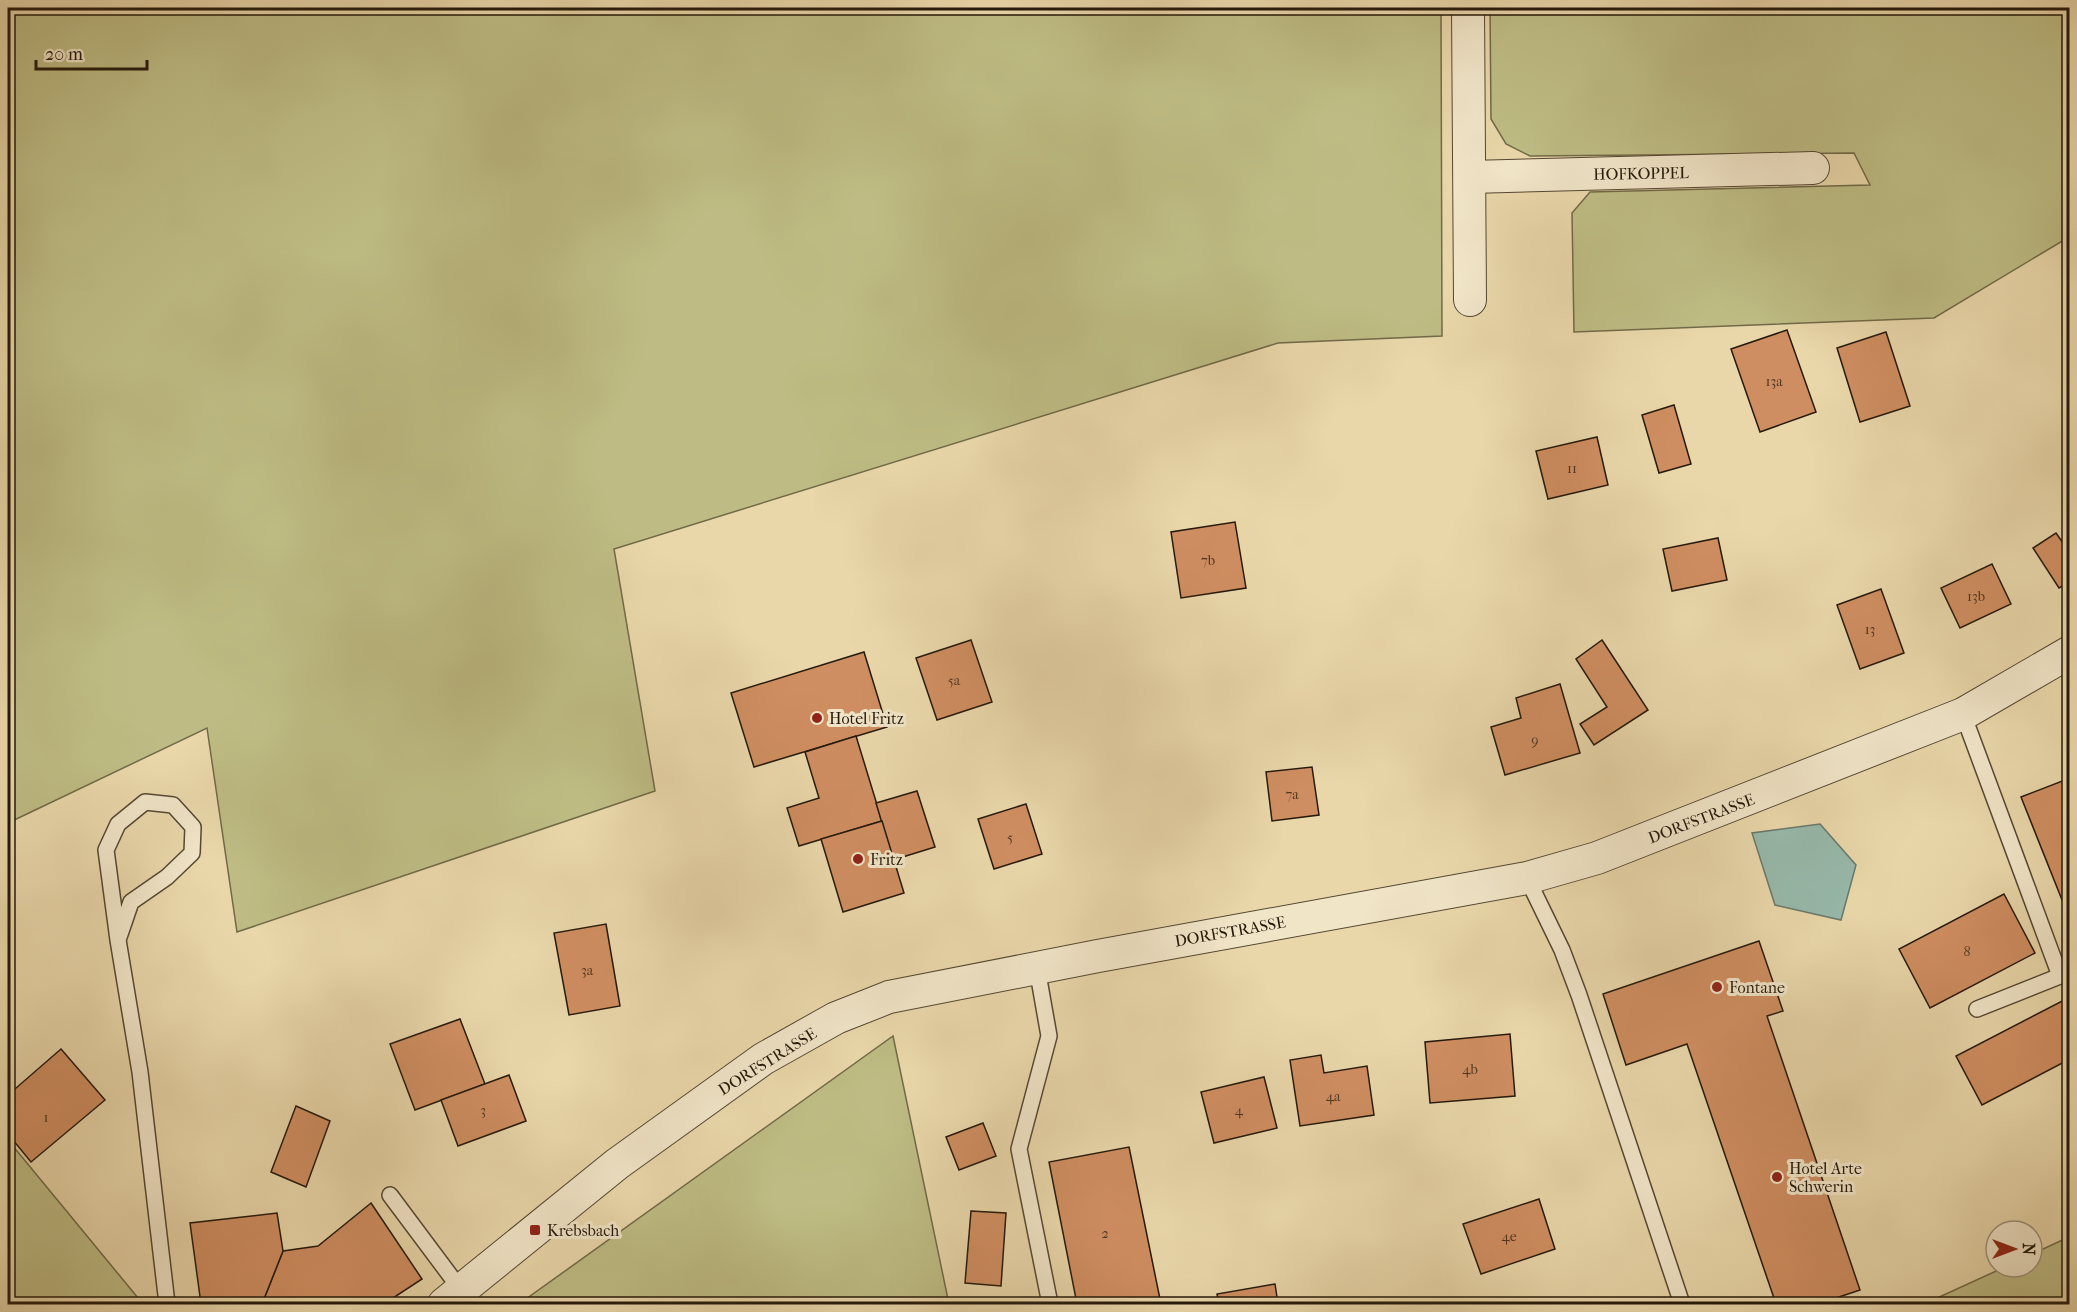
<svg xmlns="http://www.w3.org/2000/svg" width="2077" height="1312" viewBox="0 0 2077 1312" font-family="'IM FELL French Canon',serif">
  <rect width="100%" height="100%" fill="#e9d7aa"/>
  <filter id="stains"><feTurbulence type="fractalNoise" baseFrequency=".00333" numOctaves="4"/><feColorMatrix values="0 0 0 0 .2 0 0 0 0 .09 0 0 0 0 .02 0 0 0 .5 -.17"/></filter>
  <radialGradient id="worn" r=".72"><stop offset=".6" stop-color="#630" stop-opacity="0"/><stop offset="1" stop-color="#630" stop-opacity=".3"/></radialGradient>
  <!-- green -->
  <g fill="#bebc84" stroke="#716a48" stroke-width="1.5">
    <path d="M8 8H1441L1442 336 1278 343 614 549 655 791 237 932 207 728 8 823Z"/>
    <path d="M1490 8H2069L2070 104 2065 151 2069 168V237L1934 318 1574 332 1572 213 1590 192 1870 185 1854 153 1530 156 1506 144 1491 119Z"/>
    <path d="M893 1036 949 1304H519Z"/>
    <path d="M8 1140 143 1304H8Z"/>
    <path d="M2069 1237V1304H1924L2005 1267H2032V1254Z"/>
  </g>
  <!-- water -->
  <path fill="#97b9ab" stroke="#69796b" stroke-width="1.5" d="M1820 824 1856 865 1841 920 1775 905 1752 833Z"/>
  <!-- building -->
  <g fill="#cf8e61" stroke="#24190b" stroke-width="1.5">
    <path d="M1787 330 1816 412 1760 432 1731 349Z"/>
    <path d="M1886 332 1910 406 1860 422 1837 348Z"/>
    <path d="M1674 405 1691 464 1659 473 1642 415Z"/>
    <path d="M1597 437 1608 485 1548 499 1536 451Z"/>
    <path d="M1235 522 1246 588 1181 598 1171 532Z"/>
    <path d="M2056 533 2070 553V582L2059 588 2033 548Z"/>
    <path d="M1718 538 1727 580 1672 591 1663 549Z"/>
    <path d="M1992 564 2011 604 1960 628 1941 588Z"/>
    <path d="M1881 589 1904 653 1860 669 1837 605Z"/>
    <path d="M971 640 992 702 937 720 916 658Z"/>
    <path d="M1602 640 1648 710 1594 745 1580 724 1607 707 1576 659Z"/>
    <path d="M864 652 887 727 754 767 731 693Z"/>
    <path d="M1560 684 1580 753 1505 775 1491 727 1521 718 1516 698Z"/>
    <path d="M856 736 882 821 799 846 787 808 819 798 805 752Z"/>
    <path d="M1312 767 1319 815 1272 821 1266 772Z"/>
    <path d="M2070 778V920L2021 797Z"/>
    <path d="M917 791 935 847 893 860 876 803Z"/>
    <path d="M1026 804 1042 854 994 869 978 819Z"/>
    <path d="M882 821 904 893 843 912 821 839Z"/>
    <path d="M2004 894 2035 953 1930 1008 1899 949Z"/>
    <path d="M606 924 620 1006 569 1015 554 933Z"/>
    <path d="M1759 941 1783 1011 1767 1016 1860 1290 1818 1304H1776L1687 1044 1626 1065 1603 994Z"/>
    <path d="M2070 997V1059L1982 1105 1956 1056Z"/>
    <path d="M460 1019 485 1084 415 1110 390 1044Z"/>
    <path d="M1510 1034 1515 1096 1430 1103 1425 1042Z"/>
    <path d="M61 1049 105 1100 31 1162 8 1134V1095Z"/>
    <path d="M1321 1055 1324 1073 1367 1066 1374 1115 1300 1126 1290 1060Z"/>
    <path d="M509 1075 526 1121 458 1146 441 1100Z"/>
    <path d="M1264 1077 1277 1128 1214 1143 1201 1092Z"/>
    <path d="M296 1106 330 1121 306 1187 271 1172Z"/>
    <path d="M983 1123 996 1156 959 1170 946 1137Z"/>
    <path d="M1129 1147 1161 1304H1077L1049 1162Z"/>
    <path d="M1539 1199 1555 1249 1481 1274 1463 1224Z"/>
    <path d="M371 1203 422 1279 384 1304H262L283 1251 318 1246Z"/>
    <path d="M971 1211 1006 1213 1001 1286 965 1283Z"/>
    <path d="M277 1213 283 1251 262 1304H201L190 1223Z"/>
    <path d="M1275 1284 1278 1304H1219L1217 1294Z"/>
  </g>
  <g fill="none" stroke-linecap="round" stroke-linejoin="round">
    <defs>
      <g id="service">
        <path d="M1963 714 2060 976"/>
        <path d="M1527 878 1562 950 1579 995 1682 1304"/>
        <path d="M118 940 131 902 167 877 192 853 193 827 173 805 145 802 118 824 106 850 118 940 140 1072 167 1304"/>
        <path d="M1037 968 1049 1036 1019 1149 1050 1304"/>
        <path d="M1977 1009 2070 972"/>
        <path d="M390 1195 461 1290"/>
      </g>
      <g id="minor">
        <path d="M1468 8 1470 300"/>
        <path d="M1470 177 1813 168"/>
        <path d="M444 1304 617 1164 763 1059 836 1018 889 997 1098 956 1527 878 1597 858 1963 714 2070 652"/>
      </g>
    </defs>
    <!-- service casing -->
    <use href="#service" stroke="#554833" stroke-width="18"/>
    <!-- minor casing -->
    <use href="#minor" stroke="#554833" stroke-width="34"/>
    <!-- service -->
    <use href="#service" stroke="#f1e5c8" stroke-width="15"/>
    <!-- minor -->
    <use href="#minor" stroke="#f1e5c8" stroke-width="32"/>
  </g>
  <!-- markers -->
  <g fill="#8f2418" stroke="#f1e5c8" stroke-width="2">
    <circle cx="817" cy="718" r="6"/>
    <circle cx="858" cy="859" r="6"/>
    <circle cx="1717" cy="987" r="6"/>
    <circle cx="1777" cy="1177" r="6"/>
    <rect x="529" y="1224" width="12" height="12" rx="3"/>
  </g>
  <g text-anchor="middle" stroke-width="6" stroke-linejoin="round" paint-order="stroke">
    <!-- number labels -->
    <g font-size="14" fill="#4f3620">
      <text x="1774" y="386">13a</text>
      <text x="1572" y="473">11</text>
      <text x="1208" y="565">7b</text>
      <text x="1976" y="601">13b</text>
      <text x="1870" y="634">13</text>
      <text x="954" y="685">5a</text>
      <text x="1535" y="745">9</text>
      <text x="1292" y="799">7a</text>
      <text x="1010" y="842">5</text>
      <text x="1967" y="956">8</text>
      <text x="587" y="975">3a</text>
      <text x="1470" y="1074">4b</text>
      <text x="1333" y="1101">4a</text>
      <text x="483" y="1115">3</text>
      <text x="1239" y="1115">4</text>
      <text x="46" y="1122">1</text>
      <text x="1105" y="1238">2</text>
      <text x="1509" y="1241">4e</text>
    </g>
    <!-- street labels -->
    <g font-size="16" fill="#24190b" stroke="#f1e5c8">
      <text transform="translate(1641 173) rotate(-1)" y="6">HOFKOPPEL</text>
      <text transform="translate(1701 818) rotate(-21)" y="6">DORFSTRASSE</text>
      <text transform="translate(1230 931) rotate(-10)" y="6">DORFSTRASSE</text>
      <text transform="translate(767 1061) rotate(-32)" y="6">DORFSTRASSE</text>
    </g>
    <!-- poi labels -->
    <g font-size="16" fill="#24190b" stroke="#f1e5c8" text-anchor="start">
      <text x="829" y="724">Hotel Fritz</text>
      <text x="870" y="865">Fritz</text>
      <text x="1729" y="993">Fontane</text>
      <text x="1789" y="1174">Hotel Arte<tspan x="1789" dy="18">Schwerin</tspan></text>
      <text x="547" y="1236">Krebsbach</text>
    </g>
  </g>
  <!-- margin -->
  <rect width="2077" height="1312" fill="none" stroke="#e9d7aa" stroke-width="30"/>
  <rect x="9" y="9" width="2059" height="1294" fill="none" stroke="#24190b" stroke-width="3"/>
  <rect x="15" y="15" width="2047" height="1282" fill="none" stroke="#24190b" stroke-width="1.5"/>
  <!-- north arrow -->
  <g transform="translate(2014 1249) rotate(90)"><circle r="28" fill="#f1e5c8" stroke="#9f937c" stroke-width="1.5"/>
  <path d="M0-4.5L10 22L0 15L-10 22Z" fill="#8f2418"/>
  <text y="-9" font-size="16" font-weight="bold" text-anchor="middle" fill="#24190b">N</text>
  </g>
  <!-- scale -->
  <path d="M36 60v9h111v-9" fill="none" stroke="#24190b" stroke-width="3"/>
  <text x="45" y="60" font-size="18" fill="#24190b" stroke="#f1e5c8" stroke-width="4.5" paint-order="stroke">20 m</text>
  <rect width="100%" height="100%" filter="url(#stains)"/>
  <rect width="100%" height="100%" fill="url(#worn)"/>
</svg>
